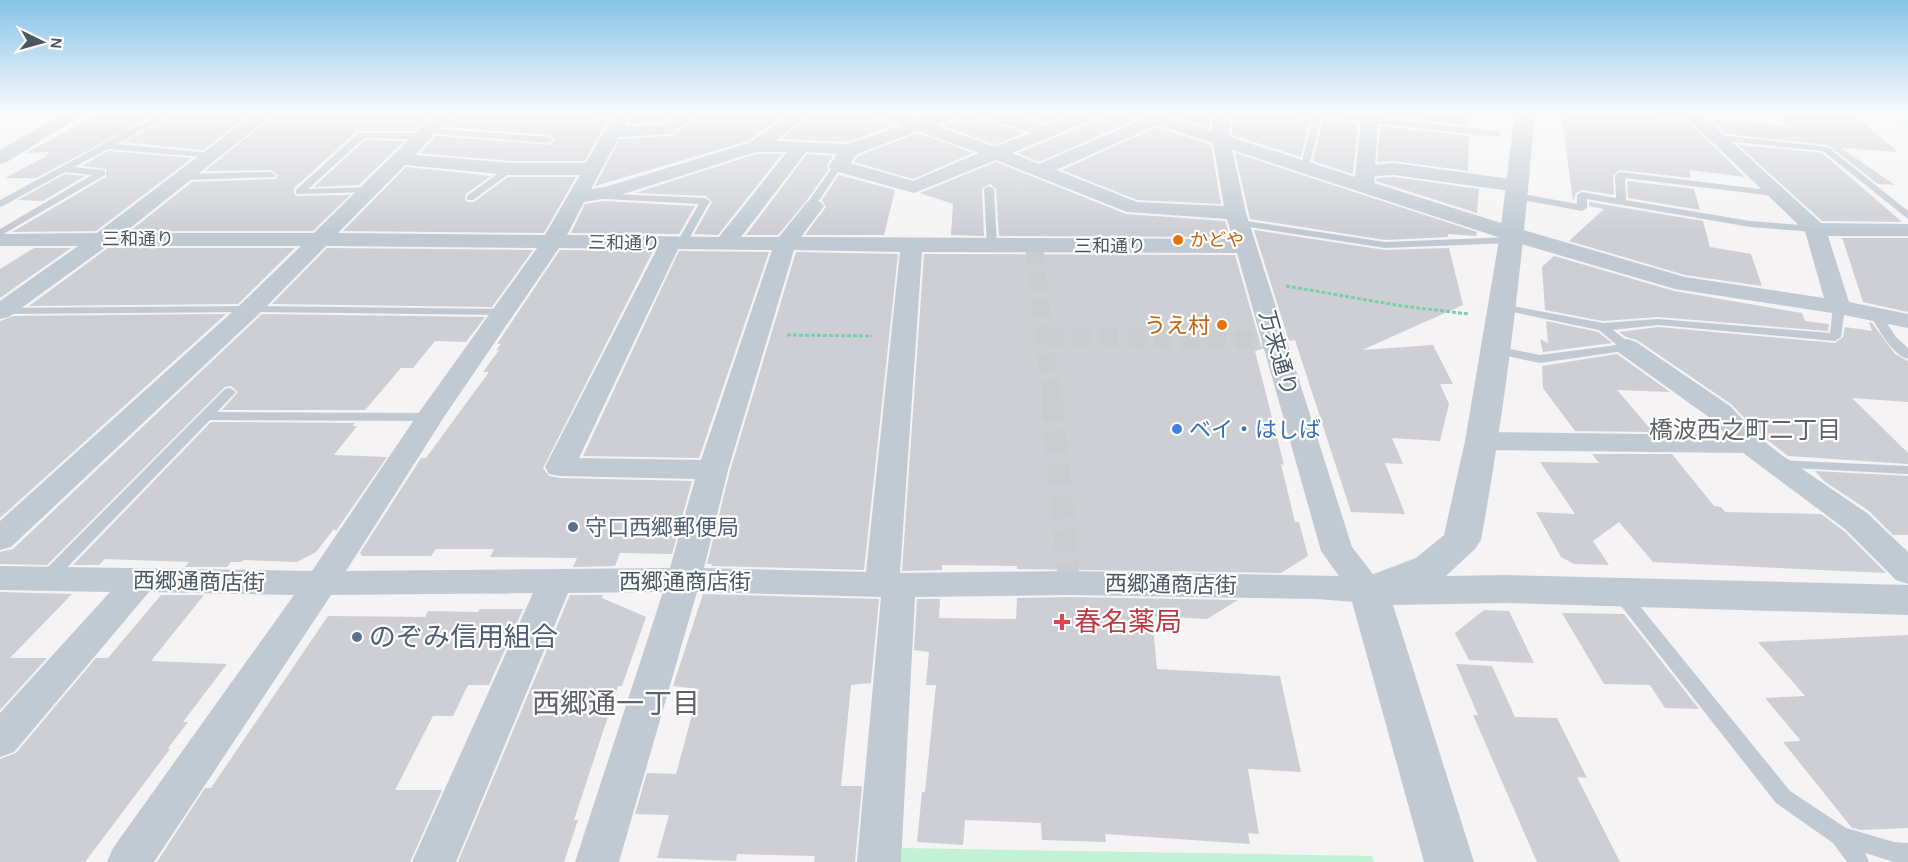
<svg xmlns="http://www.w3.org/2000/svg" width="1908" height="862" viewBox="0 0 1908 862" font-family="Karla,'Noto Sans JP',sans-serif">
  <rect width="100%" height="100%" fill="#f5f3f3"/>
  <!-- green -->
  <g fill="#c3f1d5">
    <path d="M1846 111H1908V129L1901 122 1851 117Z"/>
    <path d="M902 848 1372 856 1374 862H901Z"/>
  </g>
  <!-- building -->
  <g fill="#cdcfd5">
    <path d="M103 111H163L36 178H5L47 156H43L51 152 26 153Z"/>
    <path d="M182 111H254L203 150 124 142Z"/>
    <path d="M279 111H435L415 131H357L294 188V194L296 196 350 195 313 231H130L192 182 276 179 278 175 271 170 205 171Z"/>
    <path d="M458 111H548L554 115 609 118 585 161H510L420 153 436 136 549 145 555 140 549 135 444 127Z"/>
    <path d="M635 111H679L660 123 629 124Z"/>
    <path d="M707 111H791L748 141 595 186 620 139 671 136Z"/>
    <path d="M816 111H868L871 117 895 125 848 142 781 139Z"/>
    <path d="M968 111H975L978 117 1024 133 995 145 942 125 965 117Z"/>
    <path d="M1010 111H1077L1046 124Z"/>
    <path d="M1108 111H1121L1124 117 1135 120 1039 162 1018 153 1105 117Z"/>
    <path d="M1157 111H1210V128Z"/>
    <path d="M1381 111H1470L1469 126 1381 115Z"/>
    <path d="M1561 111H1623L1688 122 1745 177 1689 170 1691 178 1620 170 1613 175 1614 195 1582 190 1576 193 1573 201Z"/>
    <path d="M1775 111H1822L1825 114 1860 119 1898 152 1841 148 1895 185 1878 184 1828 145 1726 134 1711 119 1788 126Z"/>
    <path d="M1231 112 1310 118 1301 157 1232 135Z"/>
    <path d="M1323 119 1358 124 1353 174 1313 161Z"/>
    <path d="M1380 126 1469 136 1468 171 1394 161 1377 162Z"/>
    <path d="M1157 127 1211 145 1221 204 1137 200 1062 170Z"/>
    <path d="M918 133 973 153 913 179 854 162 858 156Z"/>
    <path d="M365 140 404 141 359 185 314 187Z"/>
    <path d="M1738 145 1822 153 1902 222 1822 221Z"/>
    <path d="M108 151 192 158 96 231 12 232 106 177V169L82 166Z"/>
    <path d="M1235 153 1477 232 1476 236 1448 234V237L1385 240 1250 219Z"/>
    <path d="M756 154H782L718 235 694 234 712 202 706 196 635 193Z"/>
    <path d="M807 154 833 156 827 165 828 170 807 200 778 235H746Z"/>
    <path d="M996 162 1126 214 1225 221 1230 237 999 236 996 189 990 184 982 189 984 236 951 235 953 204 920 193Z"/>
    <path d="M406 167 491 176 466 194 465 200 467 202H474L508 177H576L544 233 343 231Z"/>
    <path d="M65 174 85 176 43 201 18 200Z"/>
    <path d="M839 175 895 190 884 235H805L826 207 822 200Z"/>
    <path d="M1394 177 1479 189 1477 213 1376 181 1377 178Z"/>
    <path d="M1627 181 1694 189 1700 210 1628 198Z"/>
    <path d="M603 201 695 206 679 234 571 233 585 204Z"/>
    <path d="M1589 202 1703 221 1710 247 1751 254 1762 286 1685 275 1569 241 1604 209 1589 206Z"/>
    <path d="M1254 230 1385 250 1449 248 1463 305 1362 350 1433 345 1453 384H1440L1449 404 1440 441 1392 438 1403 464 1385 463 1405 514 1351 512 1295 340 1289 341Z"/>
    <path d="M1841 238H1908V312L1863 302 1843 240Z"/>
    <path d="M34 248H71L0 298V269Z"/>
    <path d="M108 248H295L238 304 29 306Z"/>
    <path d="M327 248 533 250 492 307 272 304Z"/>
    <path d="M560 250 653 251 543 468 549 476 560 478 692 481 672 554 620 553 615 566 573 567 577 558 490 557 494 549H436L431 556H362L360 553 421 458H426L489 372H483L499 350H496L501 344H497Z"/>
    <path d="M679 251 769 252 699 458 583 456Z"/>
    <path d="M796 252 898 254 864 570 712 566V564H707L730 471Z"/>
    <path d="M924 254 1235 255 1262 349 1255 351 1284 465 1281 464 1295 522H1299L1308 556 1281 573 1017 569V566L942 565V570L902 571Z"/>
    <path d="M1554 256 1674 291 1802 313 1805 321 1829 324 1828 331 1658 317 1603 321 1545 310 1542 267Z"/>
    <path d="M226 314 0 518V321L14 316Z"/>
    <path d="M262 314 485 317 466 342 435 341 413 368H401L365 410H222L238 392 231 386 225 387 47 565 0 564V552L13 549Z"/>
    <path d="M1546 321 1598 332 1612 343 1543 352 1540 339 1548 343Z"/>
    <path d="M1869 322 1872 323 1895 354 1908 361V402L1852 398 1908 453V464L1788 456 1762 436 1731 404 1637 340 1626 337 1619 332 1658 327 1835 343 1843 337 1845 327 1872 331Z"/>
    <path d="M1617 354 1670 392 1617 390 1653 432 1575 431 1543 388 1542 366Z"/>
    <path d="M211 422 355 423 352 426H357L334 455 387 457 336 531 334 529 316 552 297 562 244 560 241 562H231L227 567H185L189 562 105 559 99 565H73Z"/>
    <path d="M1592 454H1672L1714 506 1721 507 1725 512 1821 514 1844 531 1886 573 1653 562 1619 522 1593 541 1609 565 1574 564 1561 557 1536 512 1575 514 1540 462 1599 463Z"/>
    <path d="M1815 471 1908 476V535H1893L1869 511 1824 481Z"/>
    <path d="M0 592 72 594 10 658H47L0 710Z"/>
    <path d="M703 594 879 599 871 683 851 685 841 786H862L855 862H814L815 856 737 854 736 861 657 858 669 815 635 814 647 773 676 774 699 689 673 686Z"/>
    <path d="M161 595H204L151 661 227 664 183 722H188L168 748 170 749 85 862H0V759L16 753 96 658H108Z"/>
    <path d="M570 595H603L602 598 646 617 622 686H618L574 820H578L564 862H458Z"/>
    <path d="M1069 597 1238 600 1207 619 1152 616 1157 669 1280 676 1301 772 1248 769 1259 834 1248 833 1250 844 1105 834 1106 842 1042 840 1041 823 965 820 963 845 917 842 922 792H925L936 685H926L929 652 914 650 917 599H940L939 618 1016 619 1017 598Z"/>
    <path d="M480 609H523L489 685H468L453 716H433L395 790H442L410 862H157L205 788H211L328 616 425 617 428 611 478 612Z"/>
    <path d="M1484 610 1509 611 1534 663 1469 660 1455 633Z"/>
    <path d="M1562 613 1624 614 1699 709 1665 708 1650 685 1604 684Z"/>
    <path d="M1908 635V828L1862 830 1852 828 1783 742 1801 741 1765 698 1805 696 1758 642Z"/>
    <path d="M1456 664 1492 666 1515 717 1557 718 1587 778 1577 777 1620 862H1537L1473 715H1478Z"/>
  </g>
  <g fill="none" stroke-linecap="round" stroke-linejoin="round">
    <!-- pedestrian-tunnel-far1 -->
    <g stroke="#caccce" stroke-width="18" stroke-dasharray="18 9" stroke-linecap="butt">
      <path d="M1034 246 1052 400"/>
      <path d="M1046 337 1276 340"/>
    </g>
    <!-- pedestrian-tunnel -->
    <path stroke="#caccce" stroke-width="22" stroke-dasharray="22 11" stroke-linecap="butt" d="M1052 398 1069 583"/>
    <!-- path -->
    <g stroke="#7ad0a6" stroke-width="3" stroke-dasharray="4 2" stroke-linecap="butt">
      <path d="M1286 286 1402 306 1469 314"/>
      <path d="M787 335 872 336"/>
    </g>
    <!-- service -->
    <g fill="#c1cad2" fill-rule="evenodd">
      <path d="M169 111H180L116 144 210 153 214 156 213 158 108 149 74 167 102 170 105 171V175L0 236V229L92 175 65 172 3 206 0 207V200L127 131Z"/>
      <path d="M550 111C567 111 615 108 627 115L623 117 554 113Z"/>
      <path d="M1257 111H1323L1497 131 1501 134 1497 137 1321 117 1309 166 1305 169 1301 166 1313 116 1261 113Z"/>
      <path d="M1625 111H1651L1696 117 1700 119 1696 121Z"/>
      <path d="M428 128 549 137 553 140 549 143 425 133 424 131Z"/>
      <path d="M359 133H424L428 136 424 139 364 138 308 189 370 187 373 188V192L296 194V190Z"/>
      <path d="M1718 135 1828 147 1908 211V219L1823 151 1715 140 1714 138Z"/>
      <path d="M835 164 842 166 818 202 817 208H811L808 202Z"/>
      <path d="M507 167 515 169 473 200H467V196Z"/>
      <path d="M271 172 276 175 274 177 183 180 178 177 183 174Z"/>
      <path d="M1620 172 1777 191 1779 193 1774 196 1625 178 1626 200 1750 221 1815 226 1820 229 1815 232 1750 227 1587 199V208L1582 211 1517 199 1512 196 1517 193 1577 204V195L1582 192 1616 198 1615 175Z"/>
      <path d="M989 186 994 189 997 246 992 249 987 246 984 189Z"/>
      <path d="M590 193 705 198 710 201 686 244 681 247 676 244 699 204 587 198V194Z"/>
      <path d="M1240 220 1385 242 1512 237 1517 240 1512 243 1385 248 1236 225 1235 223Z"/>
      <path d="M1502 304 1603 323 1658 319 1830 333 1833 307 1839 304 1845 307 1841 337 1835 341 1658 325 1613 330 1631 344 1633 347 1631 350 1540 363 1492 353 1490 350 1496 346 1540 355 1617 345 1599 330 1498 309 1496 307Z"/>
      <path d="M250 306 504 309 510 312 504 315 250 312 0 314 1 308Z"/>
      <path d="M1876 312 1880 313 1896 337 1908 348V359C1891 354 1879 329 1870 315Z"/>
      <path d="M230 388 236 392 217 412 430 413 437 417 430 421 210 420 51 584H39L37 580 39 576 225 389Z"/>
      <path d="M1778 460 1908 466V474L1773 467 1771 464 1773 461Z"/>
      <path d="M1620 587 1626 589 1790 791 1846 828 1894 842 1908 843V862H1894L1865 853 1869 862H1847L1833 843 1776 803 1614 597 1612 593 1614 589Z"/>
    </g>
    <!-- minor -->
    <g fill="#c1cad2" fill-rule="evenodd">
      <path d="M68 111H89L7 162 0 164V150Z"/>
      <path d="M258 111H277L124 233H314L438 111H456L415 155 510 163H586L616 111H633L625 126 661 125 684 111H705L671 134 619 137 591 189 605 187 749 143 795 111H814L775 141 848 144 902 125 872 115 870 111H895L918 119 941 111H966L964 115 935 125 995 147 1030 133 979 115 977 111H1002L1046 126 1083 111H1106L1104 115 1012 153 1039 164 1141 120 1125 115 1123 111H1149L1212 131V111H1229L1230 137 1355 177 1362 111H1379L1375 165 1394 163 1518 180 1525 182 1528 186 1525 190 1518 192 1394 175 1375 176 1374 183 1520 229 1685 277 1824 298 1805 231 1680 111H1698L1821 223 1908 224V236H1828L1849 302 1908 314V328L1839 314 1675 289 1504 239 1232 150 1246 213 1352 547 1386 591 1381 600 1369 603 1316 599 1069 595 915 597 901 862H857L881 597 697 592 619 862H575L663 592 568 593 456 862H412L533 593 331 595 154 862H107L113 848 294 595 149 592 14 752 0 757V713L110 592 0 590V566L312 571 420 411 537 248 326 246 259 314 11 547 0 550V521L241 304 301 246H107L9 317 0 319V301L78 246H0V234L97 233ZM1157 125 1213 143 1224 206 1137 202 1056 170ZM918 131 979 153 913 181 850 163 857 154ZM756 152H787L719 237 567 235 584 202 614 197ZM806 152 837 154 829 166 831 170 914 193 996 160 1127 212 1227 219 1233 239 801 237 824 206 821 202H807L779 237H741ZM405 165 510 175H580L545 235 338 233ZM559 248 657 249 545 467 549 474 560 476 695 479 670 568 346 571 444 417ZM678 249 772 250 701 460 579 458ZM794 250 900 252 866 572 704 568 728 470ZM922 252 1237 253 1321 551 1339 576 1069 571 900 573Z"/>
      <path d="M1627 339 1636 342 1730 406 1760 438 1783 456 1867 513 1908 552V584L1896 580 1845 529 1743 453 1482 450 1472 447 1468 441 1472 435 1482 432 1726 435 1710 418 1618 352 1614 347 1618 342Z"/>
    </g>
    <!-- tertiary -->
    <path fill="#c1cad2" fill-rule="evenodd" d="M1515 111H1535C1523 255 1507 398 1481 540L1475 549 1446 576 1507 575 1908 585V615L1507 603 1393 605 1474 862H1424L1349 591 1355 581 1416 558 1444 535 1465 441 1500 234Z"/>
  </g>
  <!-- sky -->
  <linearGradient id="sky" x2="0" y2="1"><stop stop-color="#85c3ea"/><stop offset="0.48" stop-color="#fafafa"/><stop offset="1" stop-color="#fafafa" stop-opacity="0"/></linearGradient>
  <rect width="1908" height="232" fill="url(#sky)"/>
  <!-- markers -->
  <g fill="#e8710a" stroke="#fff" stroke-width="2">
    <circle cx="1178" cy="240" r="6"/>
    <circle cx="1222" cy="325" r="6"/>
  </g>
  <circle fill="#3f7fe0" stroke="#fff" stroke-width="2" cx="1177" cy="429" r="6"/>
  <g fill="#5c6f8a" stroke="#fff" stroke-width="2">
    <circle cx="573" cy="527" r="6"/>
    <circle cx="357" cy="637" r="6"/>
  </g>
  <path fill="#e0444e" stroke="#fff" stroke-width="2" d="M1059 613h6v6h6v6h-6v6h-6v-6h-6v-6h6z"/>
  <g text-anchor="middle" stroke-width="4.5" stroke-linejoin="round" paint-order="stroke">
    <!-- far-street labels -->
    <g font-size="18" fill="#4a5661" stroke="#fff">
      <text x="138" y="245">三和通り</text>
      <text transform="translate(624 243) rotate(1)" y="6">三和通り</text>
      <text x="1110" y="252">三和通り</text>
    </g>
    <!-- far-food labels -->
    <g font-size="18" fill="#c56008" stroke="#fff" text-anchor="start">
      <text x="1190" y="246">かどや</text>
    </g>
    <!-- food labels -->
    <g font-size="22" fill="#c56008" stroke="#fff" text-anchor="end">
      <text x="1210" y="333">うえ村</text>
    </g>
    <!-- street labels -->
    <g font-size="22" fill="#4a5661" stroke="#fff">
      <text transform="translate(1279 353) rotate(74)" y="8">万来通り</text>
      <text transform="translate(199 581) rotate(1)" y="8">西郷通商店街</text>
      <text x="685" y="589">西郷通商店街</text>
      <text transform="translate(1171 584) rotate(1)" y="8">西郷通商店街</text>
    </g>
    <!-- shop labels -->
    <g font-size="22" fill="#366cbe" stroke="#fff" text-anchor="start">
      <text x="1189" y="437">ベイ・はしば</text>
    </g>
    <!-- service labels -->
    <g font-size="22" fill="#4e5e75" stroke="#fff" text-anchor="start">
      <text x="585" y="535">守口西郷郵便局</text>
    </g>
    <!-- neighbourhood labels -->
    <g font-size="24" fill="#5f6368" stroke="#fff">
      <text x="1745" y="438">橋波西之町二丁目</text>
    </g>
    <!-- near-health labels -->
    <g font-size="27" fill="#be3a42" stroke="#fff" text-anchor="start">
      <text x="1074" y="631">春名薬局</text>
    </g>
    <!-- near-service labels -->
    <g font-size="27" fill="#4e5e75" stroke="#fff" text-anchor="start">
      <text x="369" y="646">のぞみ信用組合</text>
    </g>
    <!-- near-neighbourhood labels -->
    <g font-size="28" fill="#5f6368" stroke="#fff">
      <text x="616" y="713">西郷通一丁目</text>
    </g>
  </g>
  <!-- north arrow -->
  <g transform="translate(42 42) rotate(95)" stroke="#ffffff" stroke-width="4.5" paint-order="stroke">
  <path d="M0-4.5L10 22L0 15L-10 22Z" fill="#4a5661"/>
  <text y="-9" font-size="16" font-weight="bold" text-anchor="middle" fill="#4a5661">N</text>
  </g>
</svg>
